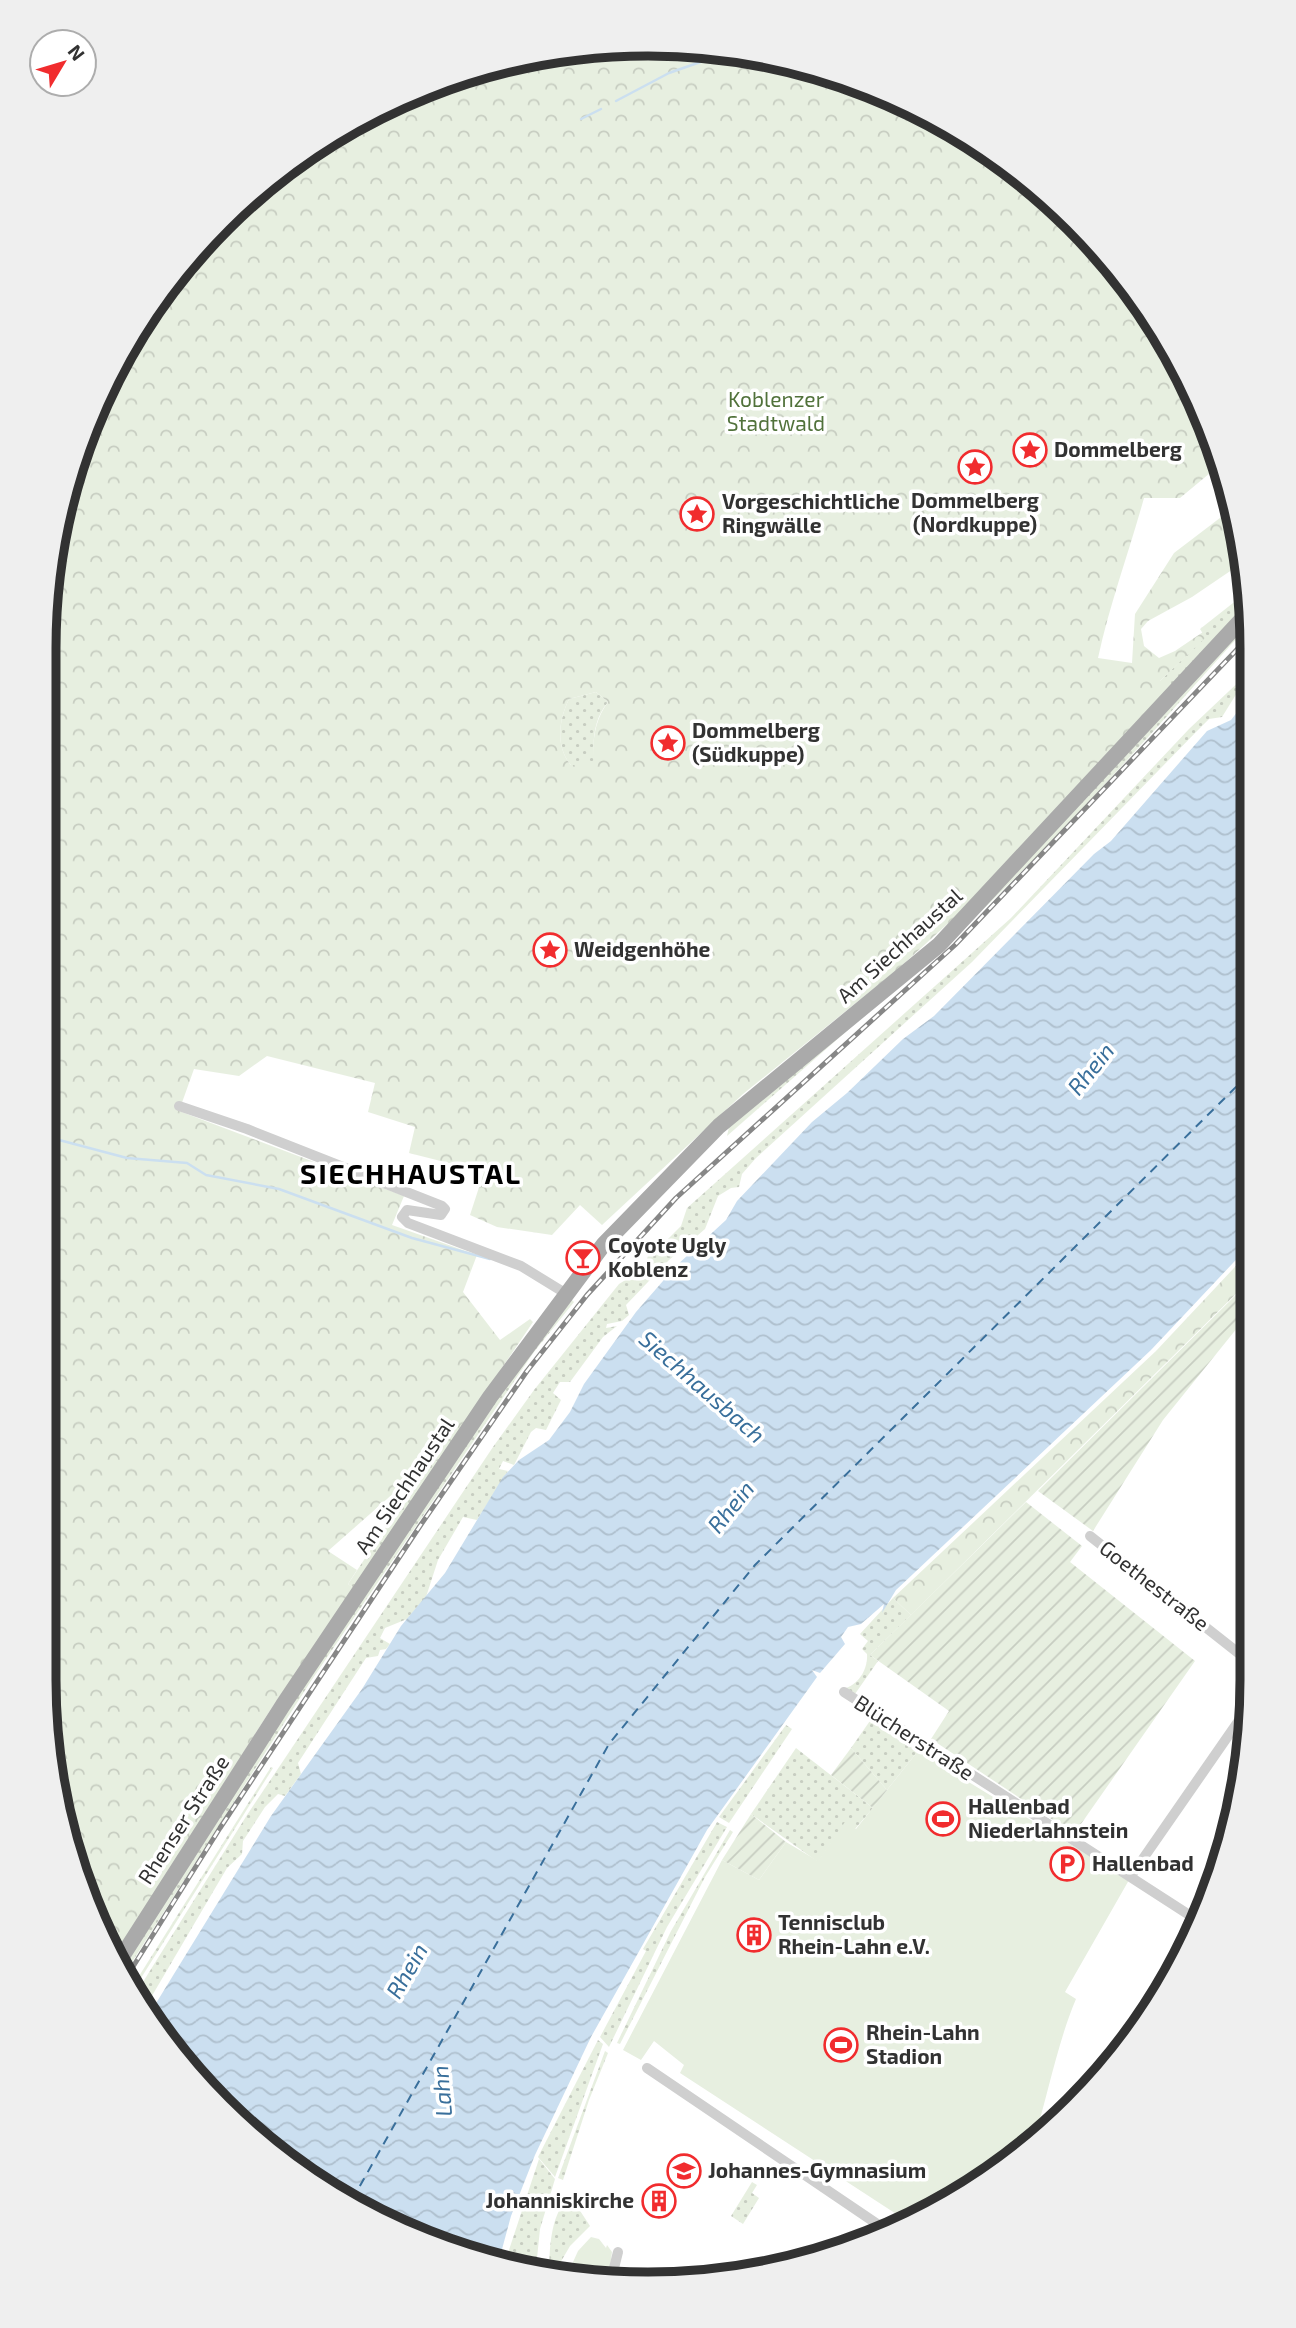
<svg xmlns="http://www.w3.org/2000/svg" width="1296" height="2328" viewBox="0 0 1296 2328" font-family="'Exo 2',sans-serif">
  <defs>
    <pattern id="grass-dots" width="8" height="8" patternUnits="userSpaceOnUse" patternTransform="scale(1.75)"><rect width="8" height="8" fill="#e7efe0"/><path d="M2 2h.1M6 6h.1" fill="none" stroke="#c7cdc1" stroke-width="1.8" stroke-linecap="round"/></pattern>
    <pattern id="forest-crowns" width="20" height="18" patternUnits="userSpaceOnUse" patternTransform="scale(1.75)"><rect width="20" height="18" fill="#e7efe0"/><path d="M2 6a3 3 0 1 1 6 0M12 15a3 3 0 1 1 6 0" fill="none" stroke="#c7cdc1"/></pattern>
    <pattern id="garden-furrows" width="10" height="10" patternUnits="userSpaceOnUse" patternTransform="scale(1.75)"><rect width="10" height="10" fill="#e7efe0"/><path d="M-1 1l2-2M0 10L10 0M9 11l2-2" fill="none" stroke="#c7cdc1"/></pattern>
    <pattern id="water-waves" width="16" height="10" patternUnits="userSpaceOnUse" patternTransform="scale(1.75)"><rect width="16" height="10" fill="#cbdff0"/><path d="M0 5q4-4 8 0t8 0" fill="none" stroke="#afc0ce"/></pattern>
  </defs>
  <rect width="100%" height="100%" fill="#fff"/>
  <!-- grass -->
  <g fill="url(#grass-dots)">
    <path d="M1247 592V605L1169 689 1159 682 1205 637 1200 629Z"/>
    <path d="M1247 623V627C1151 734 1055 843 950 941Z"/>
    <path d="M1247 674 1248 694 1240 688 1222 717 1209 719 1196 732 972 962 756 1158 742 1174 739 1187 731 1188 718 1196 705 1229 669 1260 626 1305 629 1315 622 1321 607 1324 606 1328 617 1326 603 1337 570 1382H560L553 1393 561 1400 546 1430 536 1428 531 1432 514 1465 503 1461 499 1469 508 1471 477 1520 463 1517 438 1560 426 1597 407 1619 385 1628 380 1638 390 1644 386 1649 380 1650 378 1656 366 1658 298 1763 301 1774 285 1796 278 1794 265 1807 243 1841 242 1854 227 1868 146 2006 138 1990 247 1815 493 1447 534 1390 619 1284 632 1276 647 1259 651 1246 659 1248 681 1226 687 1208 705 1192 1011 918 1189 729Z"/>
    <path d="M596 692 608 702C593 720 592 743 595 765H571C555 747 559 719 569 699Z"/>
    <path d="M905 980 727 1136 730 1123Z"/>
    <path d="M569 1297 574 1302 534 1352 309 1684 127 1970 124 1964C266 1738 412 1512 569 1297Z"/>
    <path d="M441 1458 355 1589 348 1584 429 1462Z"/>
    <path d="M893 1598 911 1615 870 1655 878 1661 855 1694 846 1688C860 1683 868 1668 867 1654L862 1649 868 1641 860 1634Z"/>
    <path d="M872 1718 918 1751 887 1790 851 1748Z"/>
    <path d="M786 1725 792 1729 729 1823 719 1817Z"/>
    <path d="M796 1748 873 1808 855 1829 845 1823 818 1862 751 1814Z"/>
    <path d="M271 1767 273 1768 136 1986 134 1984Z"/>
    <path d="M717 1822 727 1827 667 1927 609 2047 600 2037 646 1951 643 1949Z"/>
    <path d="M730 1830 733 1832 705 1877 620 2044 617 2043 671 1931Z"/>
    <path d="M598 2040 603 2044 555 2177 538 2157Z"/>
    <path d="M605 2051 608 2053 589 2100 563 2180 558 2178Z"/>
    <path d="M539 2159 555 2179 540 2229 536 2268 504 2265Z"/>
    <path d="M752 2182 757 2185 752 2193 759 2198 743 2224 731 2216Z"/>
    <path d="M571 2197 590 2226 570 2246 556 2270 549 2269C550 2245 551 2210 571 2197Z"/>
  </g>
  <!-- forest -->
  <g fill="url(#forest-crowns)" fill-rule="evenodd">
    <path d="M609 45 727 49 843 76 950 125 1075 220 1151 313 1222 463 1180 498H1144C1129 552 1110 603 1098 658L1132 663 1135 614 1174 553 1233 508 1245 561 1192 597 1148 621 1141 629 1144 646 1159 658 1175 651 1203 632 1206 637 1160 681 1169 689 966 907 898 969 743 1094 602 1225 580 1205 552 1235 497 1227 470 1215 484 1172 409 1153 415 1127 368 1112 375 1083 267 1056 239 1076 194 1069 179 1111 404 1196 392 1225 477 1255 463 1292 500 1340 530 1319 533 1322 441 1458 429 1462 328 1551 357 1570 348 1584 355 1589 271 1709 117 1952 76 1874 44 1680 45 609 64 491 125 346 194 249 280 168 381 106 492 64ZM596 692 608 702C594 721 592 742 594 765H571C555 747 559 719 569 699Z"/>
    <path d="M1249 1252V1281L911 1615 893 1598 1156 1351Z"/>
  </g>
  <!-- park -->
  <g fill="#e7efe0">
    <path d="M918 1751 1129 1880 1065 1992 1076 1999C1057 2044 1048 2095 1033 2143L907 2221 680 2073 684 2065 654 2041 641 2060 623 2050 722 1860 759 1880 786 1842 818 1861 845 1822 856 1829Z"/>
    <path d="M591 2237 599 2239 606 2248 607 2245 612 2252 609 2275 569 2271 578 2251Z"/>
  </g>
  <!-- garden -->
  <g fill="url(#garden-furrows)">
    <path d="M1250 1281V1312L1163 1420 1093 1531 1038 1491Z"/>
    <path d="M1026 1502 1082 1546 1070 1562 1195 1661 1074 1834 931 1739 949 1711 870 1655Z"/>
    <path d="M851 1748 887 1790 873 1808 831 1775Z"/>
    <path d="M751 1814 786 1842 759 1880 722 1860Z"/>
  </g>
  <!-- water -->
  <path fill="url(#water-waves)" d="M1248 698 1249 1246 1151 1350 896 1590 882 1613 884 1604 861 1624 848 1627 841 1637 845 1644 820 1673 812 1670 817 1677 707 1830 591 2037 535 2155 511 2216 498 2264 312 2182 168 2048 150 2013 271 1816 362 1689 401 1626 445 1573 503 1477 519 1460 549 1440 570 1412 584 1384 636 1312 676 1266 726 1220 737 1201 812 1122 847 1093 903 1039 934 1016 1094 854 1111 841 1207 731 1231 720Z"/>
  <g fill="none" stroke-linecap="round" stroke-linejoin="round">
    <!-- stream -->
    <g stroke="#cbdff0" stroke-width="2.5">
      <path d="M800 66 856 90 871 89"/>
      <path d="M616 101 669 73 709 59 753 55"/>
      <path d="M581 119 601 109"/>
      <path d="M44 1136 127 1158 187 1163 206 1175 279 1189 412 1238 490 1259"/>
    </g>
    <!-- ferry -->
    <path stroke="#396f9b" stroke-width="2" stroke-dasharray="9 7" stroke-linecap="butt" d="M352 2200 609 1744 755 1565 1249 1074"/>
    <!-- street -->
    <g stroke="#cfcfcf" stroke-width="10">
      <path d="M179 1106 247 1129 442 1206 445 1209 441 1215 407 1210 402 1217 408 1223 521 1266 565 1293"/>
      <path d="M1090 1536 1251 1663"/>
      <path d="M844 1692 1197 1920"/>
      <path d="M1131 1876 1251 1703"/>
      <path d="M647 2068 889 2232"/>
      <path d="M612 2276 618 2252"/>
    </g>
    <!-- primary -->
    <path stroke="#aaa" stroke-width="16" d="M121 1958 283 1705 490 1397 604 1244 719 1126 939 945 1247 614"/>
    <defs>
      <path id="rail" d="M129 1973 220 1828 420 1526 527 1371 587 1295 676 1198 955 945 1247 639"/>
    </defs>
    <!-- rail casing -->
    <use href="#rail" stroke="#878787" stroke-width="5"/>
    <!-- rail -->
    <use href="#rail" stroke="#fff" stroke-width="2.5" stroke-dasharray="8" stroke-linecap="butt"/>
  </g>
  <!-- icons -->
  <defs>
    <symbol id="sight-ring" viewBox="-11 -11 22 22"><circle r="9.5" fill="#fff" stroke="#f12c2e" stroke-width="1.5"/><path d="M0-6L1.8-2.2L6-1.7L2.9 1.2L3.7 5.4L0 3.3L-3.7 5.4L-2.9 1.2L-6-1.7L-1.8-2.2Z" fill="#f12c2e"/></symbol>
    <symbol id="bar-ring" viewBox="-11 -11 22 22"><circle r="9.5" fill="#fff" stroke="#f12c2e" stroke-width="1.5"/><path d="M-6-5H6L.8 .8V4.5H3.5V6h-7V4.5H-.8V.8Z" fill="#f12c2e"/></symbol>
    <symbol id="stadium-ring" viewBox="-11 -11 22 22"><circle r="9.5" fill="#fff" stroke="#f12c2e" stroke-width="1.5"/><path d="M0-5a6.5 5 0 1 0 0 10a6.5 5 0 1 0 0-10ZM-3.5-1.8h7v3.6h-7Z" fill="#f12c2e"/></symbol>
    <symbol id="parking-ring" viewBox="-11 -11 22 22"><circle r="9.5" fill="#fff" stroke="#f12c2e" stroke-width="1.5"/><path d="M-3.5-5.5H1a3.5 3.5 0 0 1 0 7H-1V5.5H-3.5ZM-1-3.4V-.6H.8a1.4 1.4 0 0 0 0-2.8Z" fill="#f12c2e"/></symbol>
    <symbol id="building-ring" viewBox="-11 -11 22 22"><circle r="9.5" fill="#fff" stroke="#f12c2e" stroke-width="1.5"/><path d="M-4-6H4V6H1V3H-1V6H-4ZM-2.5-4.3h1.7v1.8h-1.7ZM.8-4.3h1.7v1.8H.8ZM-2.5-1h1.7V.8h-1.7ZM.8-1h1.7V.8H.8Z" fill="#f12c2e"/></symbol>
    <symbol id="school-ring" viewBox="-11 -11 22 22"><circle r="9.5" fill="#fff" stroke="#f12c2e" stroke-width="1.5"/><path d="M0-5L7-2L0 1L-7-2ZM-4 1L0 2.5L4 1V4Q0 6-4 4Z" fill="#f12c2e"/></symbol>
  </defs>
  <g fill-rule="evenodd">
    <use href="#sight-ring" x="1011" y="431" width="38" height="38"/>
    <use href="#sight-ring" x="956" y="448" width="38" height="38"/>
    <use href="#sight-ring" x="678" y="495" width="38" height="38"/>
    <use href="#sight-ring" x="649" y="724" width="38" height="38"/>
    <use href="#sight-ring" x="531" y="931" width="38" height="38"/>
    <use href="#bar-ring" x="564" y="1239" width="38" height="38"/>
    <use href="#stadium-ring" x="924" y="1800" width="38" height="38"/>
    <use href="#parking-ring" x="1048" y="1845" width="38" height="38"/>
    <use href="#building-ring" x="735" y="1916" width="38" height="38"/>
    <use href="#stadium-ring" x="822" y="2026" width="38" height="38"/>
    <use href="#school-ring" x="665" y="2152" width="38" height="38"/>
    <use href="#building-ring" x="640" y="2182" width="38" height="38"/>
  </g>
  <g text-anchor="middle" stroke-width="7" stroke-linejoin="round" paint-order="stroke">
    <!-- park labels -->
    <g font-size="21" fill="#51723b" stroke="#fff">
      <text x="776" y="407">Koblenzer<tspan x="776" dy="24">Stadtwald</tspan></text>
    </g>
    <!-- poi labels -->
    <g font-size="21" font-weight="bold" fill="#323232" stroke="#fff" text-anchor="start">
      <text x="1054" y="457">Dommelberg</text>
      <text x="975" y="508" text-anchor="middle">Dommelberg<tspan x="975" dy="24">(Nordkuppe)</tspan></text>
      <text x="722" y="509">Vorgeschichtliche<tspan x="722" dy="24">Ringwälle</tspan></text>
      <text x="692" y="738">Dommelberg<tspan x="692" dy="24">(Südkuppe)</tspan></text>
      <text x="574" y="957">Weidgenhöhe</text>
      <text x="608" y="1253">Coyote Ugly<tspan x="608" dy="24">Koblenz</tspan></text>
      <text x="968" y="1814">Hallenbad<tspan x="968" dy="24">Niederlahnstein</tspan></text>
      <text x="1092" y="1871">Hallenbad</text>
      <text x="778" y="1930">Tennisclub<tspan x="778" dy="24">Rhein-Lahn e.V.</tspan></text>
      <text x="866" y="2040">Rhein-Lahn<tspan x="866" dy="24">Stadion</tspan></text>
      <text x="708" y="2178">Johannes-Gymnasium</text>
      <text x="634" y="2208" text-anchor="end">Johanniskirche</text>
    </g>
    <!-- street labels -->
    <g font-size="21" fill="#323232" stroke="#fff">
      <text transform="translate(900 946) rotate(-42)" y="7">Am Siechhaustal</text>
      <text transform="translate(405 1486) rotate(-56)" y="7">Am Siechhaustal</text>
      <text transform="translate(1154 1586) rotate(38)" y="7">Goethestraße</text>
      <text transform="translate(914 1738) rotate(33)" y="7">Blücherstraße</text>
      <text transform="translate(184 1820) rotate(-57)" y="7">Rhenser Straße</text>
    </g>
    <!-- water labels -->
    <g font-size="23" font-style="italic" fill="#396f9b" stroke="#fff">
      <text transform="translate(1091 1069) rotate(-51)" y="8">Rhein</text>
      <text transform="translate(702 1387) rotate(41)" y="8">Siechhausbach</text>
      <text transform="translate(731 1507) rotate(-51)" y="8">Rhein</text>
      <text transform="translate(407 1971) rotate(-60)" y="8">Rhein</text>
      <text transform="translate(442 2091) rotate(-95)" y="8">Lahn</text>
    </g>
    <!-- district labels -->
    <g font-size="28" font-weight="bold" letter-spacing="2" fill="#000" stroke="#fff">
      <text x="411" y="1184">SIECHHAUSTAL</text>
    </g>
  </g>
  <!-- crop -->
  <path d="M0 0H1296V2328H0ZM648 56H648A592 592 0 0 1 1240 648V1680A592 592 0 0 1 648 2272H648A592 592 0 0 1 56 1680V648A592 592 0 0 1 648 56Z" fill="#efefef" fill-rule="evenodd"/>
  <path fill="none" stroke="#323232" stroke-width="9" d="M648 56H648A592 592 0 0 1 1240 648V1680A592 592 0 0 1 648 2272H648A592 592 0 0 1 56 1680V648A592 592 0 0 1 648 56Z"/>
  <!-- north arrow -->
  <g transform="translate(63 63) rotate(52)"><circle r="33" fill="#ffffff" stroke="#adadad" stroke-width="2"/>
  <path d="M0-5L12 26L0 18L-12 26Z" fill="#f12c2e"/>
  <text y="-10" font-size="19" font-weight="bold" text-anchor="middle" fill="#323232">N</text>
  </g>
</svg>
